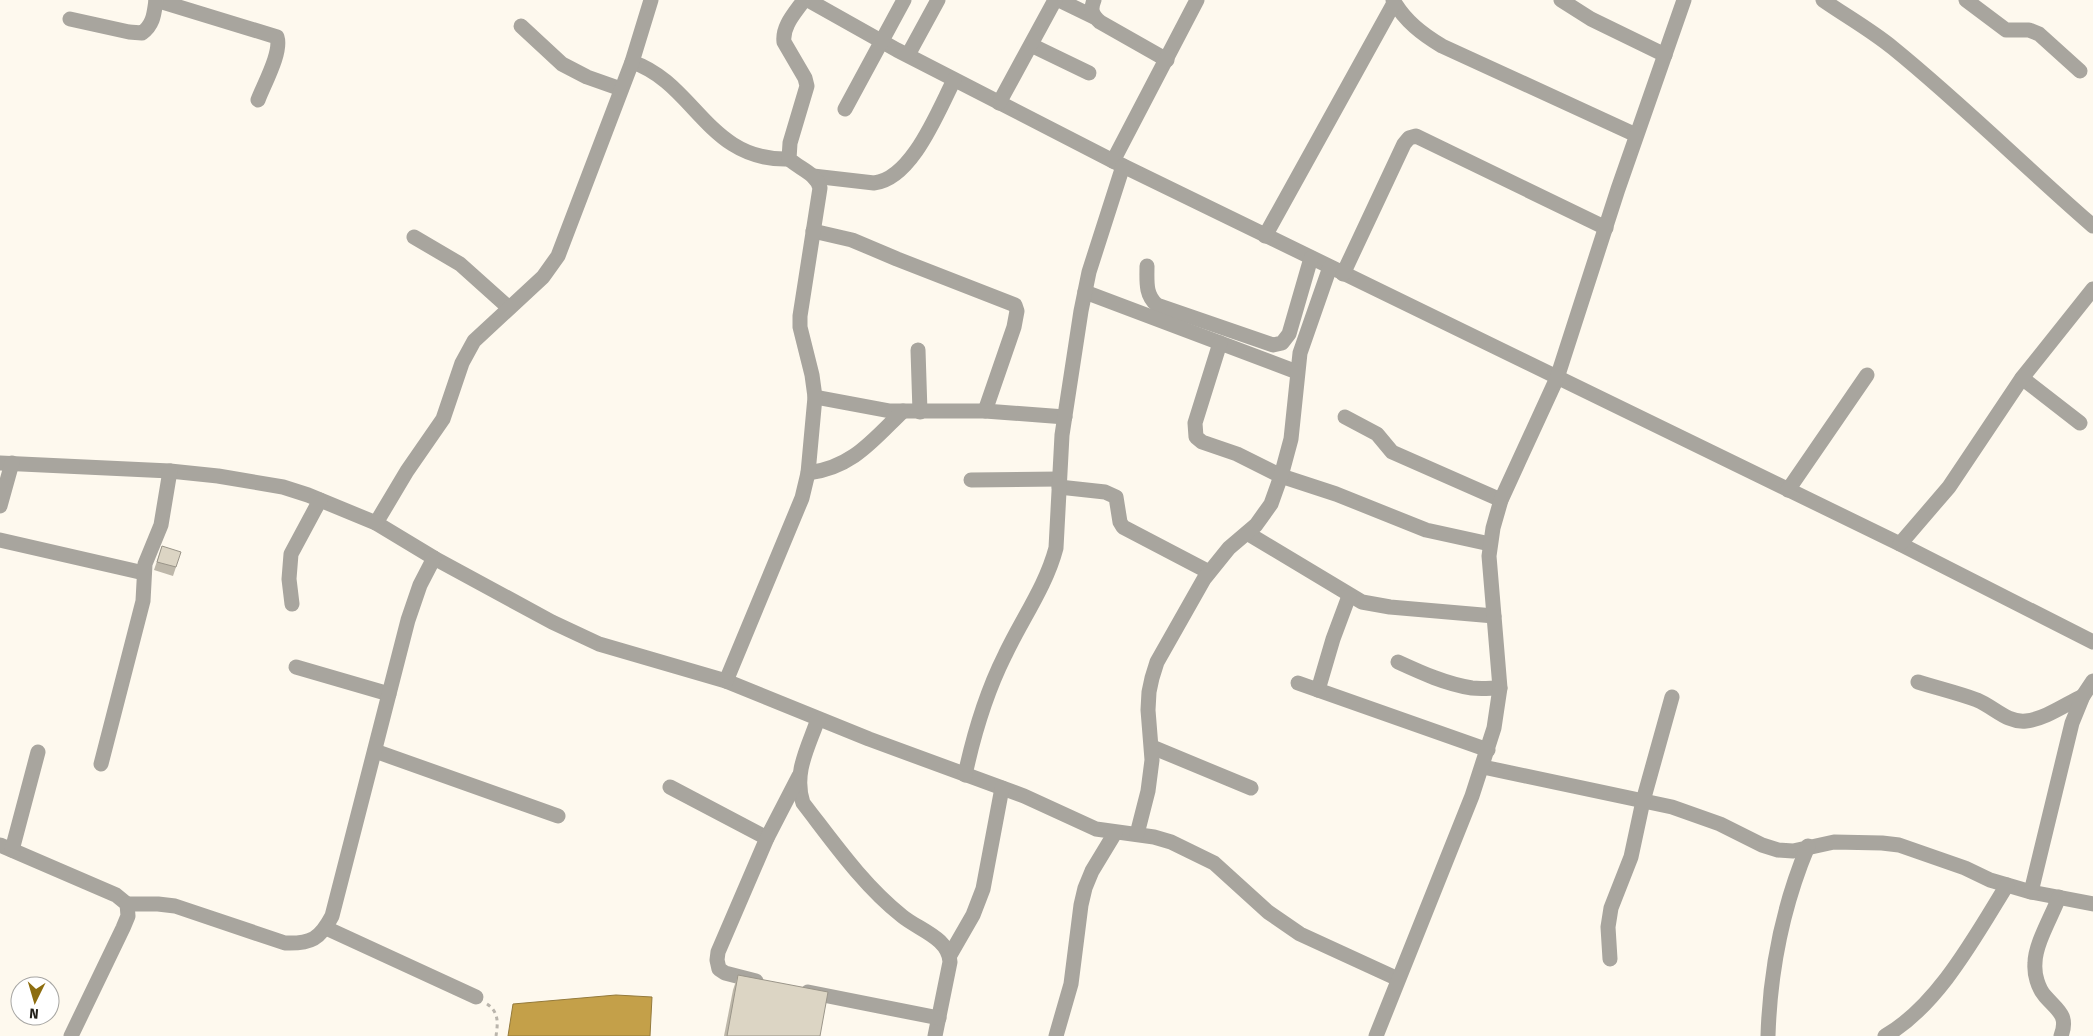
<svg xmlns="http://www.w3.org/2000/svg" width="2093" height="1036" viewBox="0 0 2093 1036" font-family="'Fira Sans',sans-serif">
  <rect width="100%" height="100%" fill="#fef9ee"/>
  <!-- water -->
  <path fill="#c4a049" stroke="#947a3b" d="M616 995 652 997 650 1036H508L513 1004Z"/>
  <g fill="none" stroke-linecap="round" stroke-linejoin="round">
    <!-- path -->
    <path stroke="#bab5ac" stroke-width="3" stroke-dasharray="4 4" stroke-linecap="butt" d="M487 1004C499 1012 498 1023 496 1036"/>
    <!-- minor -->
    <g stroke="#a8a59e" stroke-width="15">
      <path d="M156 0 277 37C282 52 264 84 258 100"/>
      <path d="M808 0 897 50 1113 161 1900 544 2093 642"/>
      <path d="M1059 0 1094 17"/>
      <path d="M1094 0C1090 10 1092 15 1100 22L1167 60"/>
      <path d="M1393 0C1405 21 1422 34 1442 46L1636 135"/>
      <path d="M1561 0 1591 19 1665 55"/>
      <path d="M1823 0C1846 16 1871 30 1893 48 1962 104 2025 167 2093 226"/>
      <path d="M1966 0 2006 30H2029L2039 34 2080 71"/>
      <path d="M70 19 129 32 142 33C154 24 154 13 156 0"/>
      <path d="M521 26 562 64 587 77 621 89"/>
      <path d="M1031 45 1089 73"/>
      <path d="M908 55 938 0"/>
      <path d="M632 62C695 83 708 162 789 159"/>
      <path d="M999 103 1055 0"/>
      <path d="M845 109 904 0"/>
      <path d="M1113 161 1197 0"/>
      <path d="M813 176 874 183C912 179 938 111 954 80"/>
      <path d="M813 231 852 240 897 259 1015 305 1017 311 1014 327 985 411"/>
      <path d="M1265 236 1394 3"/>
      <path d="M414 237 460 264 509 308"/>
      <path d="M1147 266C1147 281 1145 295 1157 305L1273 345 1282 343 1289 334 1311 258"/>
      <path d="M1343 274 1404 144 1409 138 1416 136 1606 228"/>
      <path d="M1085 292 1297 372"/>
      <path d="M1220 343 1195 423 1196 437 1202 442 1237 454 1281 476 1336 494 1426 530 1490 544"/>
      <path d="M918 350 920 412"/>
      <path d="M2022 378 2080 423"/>
      <path d="M815 397 890 411H985L1065 417"/>
      <path d="M1345 417 1377 434 1392 452 1501 500"/>
      <path d="M0 463 170 471 218 476 283 487 308 495 376 523 434 558 552 622 599 644 726 681 869 739 1024 796 1096 829 1154 837 1171 842 1214 863 1268 912 1300 934 1398 979"/>
      <path d="M808 473C852 468 873 440 903 411"/>
      <path d="M971 480 1059 479"/>
      <path d="M1059 487 1105 492 1116 497 1120 522 1123 527 1209 572"/>
      <path d="M1788 490 1867 375"/>
      <path d="M0 506 12 463"/>
      <path d="M376 523 407 471 443 419 462 363 474 341 543 277 558 256 632 62 651 0"/>
      <path d="M1247 533 1362 602 1390 607 1494 616"/>
      <path d="M0 540 144 573"/>
      <path d="M1900 544 1949 487 2022 378 2093 289"/>
      <path d="M292 604 289 579 291 554 320 500"/>
      <path d="M1398 662C1422 673 1446 684 1472 688 1481 689 1491 688 1500 688"/>
      <path d="M296 667 389 694"/>
      <path d="M726 681 802 498 808 473 815 397 812 375 800 327V316L820 188C816 173 800 169 789 159L790 143 807 86 805 78 784 42C782 26 795 13 804 0"/>
      <path d="M1918 682C1937 688 1958 693 1977 700 1994 707 2007 723 2026 721 2045 719 2066 704 2083 696"/>
      <path d="M1298 683 1488 750"/>
      <path d="M1318 690 1333 639 1349 596"/>
      <path d="M818 719C808 748 793 773 803 803 834 843 863 885 902 916 919 930 949 938 950 962L935 1036"/>
      <path d="M1152 747 1251 788"/>
      <path d="M375 751 558 816"/>
      <path d="M101 764 143 601 145 564 161 525 170 471"/>
      <path d="M1483 767 1672 807 1720 824 1762 845 1778 850 1793 851 1834 842 1882 843 1899 845 1965 868 1990 880 2031 892 2093 904"/>
      <path d="M965 775C974 733 986 693 1005 655 1022 619 1046 586 1056 548L1062 435 1081 311 1089 272 1123 166"/>
      <path d="M670 787 767 838"/>
      <path d="M1137 834 1148 791 1152 760 1148 710 1149 692 1152 678 1157 662 1204 579 1229 548 1256 525 1271 504 1281 476 1291 439 1300 353 1330 267"/>
      <path d="M0 845 116 895 127 904 128 916 123 928 71 1036"/>
      <path d="M12 850 38 752"/>
      <path d="M2031 892 2072 723 2083 696 2093 681"/>
      <path d="M2059 897C2052 916 2035 944 2035 963 2034 974 2038 988 2045 996 2057 1010 2069 1015 2061 1036"/>
      <path d="M127 904H158L175 906 285 943C311 944 320 939 332 916L408 620 420 585 434 558"/>
      <path d="M326 928 476 997"/>
      <path d="M950 955 973 915 983 889 1002 788"/>
      <path d="M1610 959 1608 927 1611 908 1631 857 1643 801 1672 697"/>
      <path d="M756 981 725 973 719 969 717 960 718 952 767 838 799 776"/>
      <path d="M808 992 939 1018"/>
      <path d="M1056 1036 1071 984 1081 905 1085 888 1092 871 1115 833"/>
      <path d="M1376 1036 1472 796 1494 728 1500 688 1489 556 1493 528 1501 500 1557 378 1618 189 1684 0"/>
      <path d="M1768 1036C1770 969 1782 908 1808 846"/>
      <path d="M1885 1036C1938 1006 1976 935 2007 885"/>
    </g>
  </g>
  <!-- wall -->
  <g fill="#bdb7a9">
    <path d="M162 546 176 567 173 576 154 570Z"/>
    <path d="M738 975 820 1036H724L733 990Z"/>
  </g>
  <!-- building -->
  <g fill="#dcd5c4" stroke="#9a9589">
    <path d="M162 546 181 552 176 567 157 562Z"/>
    <path d="M738 975 828 992 820 1036H727Z"/>
  </g>
  <!-- north arrow -->
  <g transform="translate(35 1001) rotate(185)"><circle r="24" fill="#ffffff" stroke="#a7a6a3"/>
  <path d="M0-4L9 19L0 12L-9 19Z" fill="#8d6d0f"/>
  <text y="-8" font-size="14" font-weight="bold" text-anchor="middle" fill="#23201a">N</text>
  </g>
</svg>
